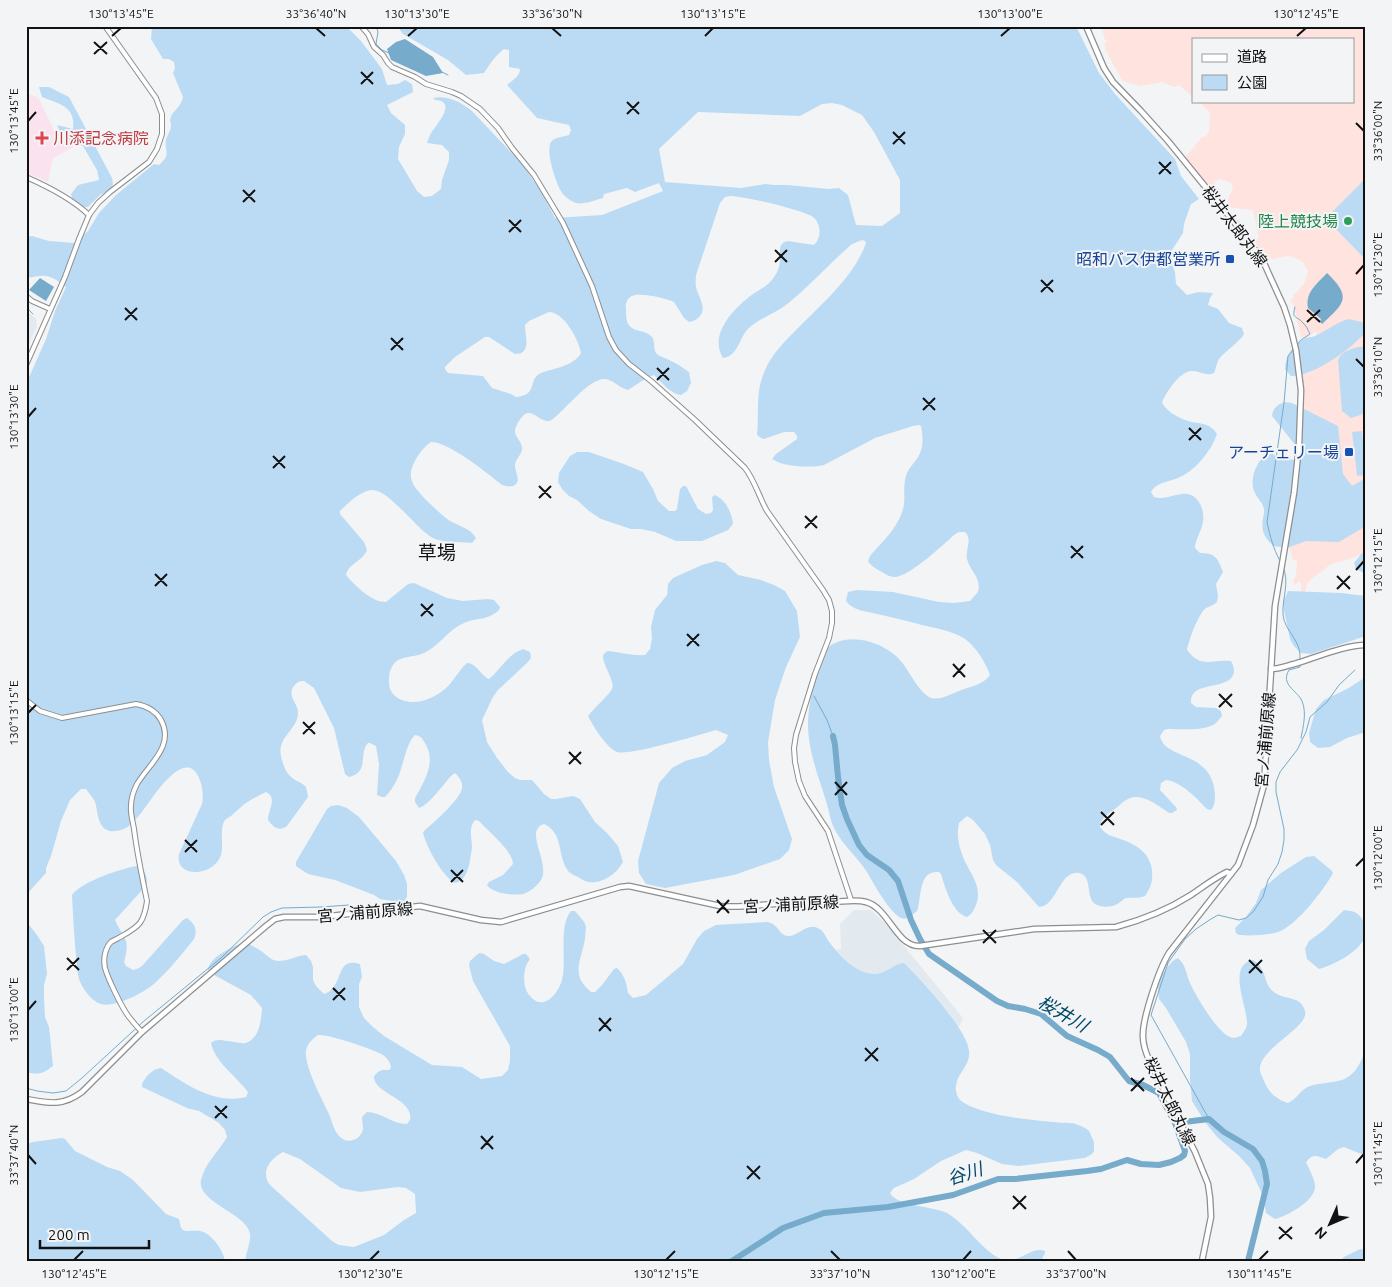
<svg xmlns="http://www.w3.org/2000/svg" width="1392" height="1287" viewBox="0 0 1392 1287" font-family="Ubuntu,'Noto Sans JP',sans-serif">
  <rect width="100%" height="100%" fill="#f3f4f5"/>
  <!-- built -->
  <g fill="#e2eaf0">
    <path d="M26 310 36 319 37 326 26 351Z"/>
    <path d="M854 910H871L886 924 963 1018 944 1058 824 951 841 949 840 924Z"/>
  </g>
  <!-- education -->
  <path fill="#fee3df" d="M1101 26H1366V554H1361L1353 558 1331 564 1308 582 1302 600 1301 583 1298 581 1295 585 1293 580 1296 576 1297 560H1293L1288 544 1303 429 1304 391 1302 367 1319 337 1315 332 1305 339 1301 337 1293 303 1290 301 1294 297 1293 295 1298 291 1305 282 1308 271 1303 262 1293 257 1287 256 1273 259 1264 257 1255 241 1259 238 1253 210 1227 207 1226 205 1229 198V196L1233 189 1231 183 1221 179 1215 181V189L1212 193 1202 178 1184 159 1202 137 1206 136 1209 131 1210 115 1209 111 1202 106 1203 104 1198 101H1353V39H1193V97L1179 85 1174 87 1162 82 1140 86 1123 81 1112 62 1105 48V43L1108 40H1105Z"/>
  <!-- medical -->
  <path fill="#fae3ef" d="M26 93 37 97 40 101 57 136 66 143 73 146 74 147 53 158 48 182 26 173Z"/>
  <!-- green -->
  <g fill="#bbdbf5" fill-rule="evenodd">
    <path d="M152 26H288L296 29 304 26H346L361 41 382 69 387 85 398 84 405 80 412 84 413 92 387 105 391 113 405 125V134L399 147 398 159 417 191 424 197 432 196 441 189 442 180 449 160V152L442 145 427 143C428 140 429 137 430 135 435 126 459 101 435 100L433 98C447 95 460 102 471 110L522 164 542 193 555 218 602 215 663 191 659 183 635 192 627 188 604 194 603 198C595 200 584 205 576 203 571 201 563 196 561 191 556 183 545 151 551 142 555 137 563 137 569 135L571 130 569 125 537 118 507 85C513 80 520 76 520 69L509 67V50L504 49C495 56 490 64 484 73L466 75 448 60 403 34 397 26H1076L1099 73 1115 94 1175 159 1181 176 1199 199 1191 204 1184 224 1183 233 1170 253V259L1175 272 1176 284 1187 295 1198 292 1213 293 1210 298 1208 305 1218 309 1229 323 1242 328 1244 334C1239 343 1221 354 1218 361 1216 365 1216 369 1214 373 1206 377 1199 370 1191 371 1179 372 1165 394 1162 403 1168 413 1182 420 1192 422 1203 424 1211 424 1217 434 1212 449 1197 469 1182 476 1172 482 1157 481 1151 492L1154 497C1164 500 1172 495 1182 494 1197 492 1205 508 1203 521 1202 531 1195 539 1195 548L1200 553C1215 553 1218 558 1223 572L1216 584 1218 596 1217 602C1214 605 1210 606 1206 608 1198 614 1189 640 1187 650 1201 669 1212 659 1231 661 1233 664 1234 668 1234 672 1231 692 1189 679 1191 703L1196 707 1216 708 1221 711 1222 716C1219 719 1217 723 1213 725 1201 731 1181 729 1167 729L1164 730 1160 736C1165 761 1213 750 1215 795 1215 801 1215 805 1211 810L1207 809C1196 798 1182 782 1166 780L1161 783 1160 790 1176 807 1177 810 1172 813H1169C1158 806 1142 792 1128 799 1123 801 1119 806 1115 809 1107 814 1101 818 1100 827 1102 829 1104 832 1106 833 1109 836 1116 837 1120 839 1136 844 1150 853 1152 870 1153 881 1151 887 1145 896 1137 899 1132 897 1126 898 1123 899 1122 901 1119 903 1114 907 1104 908 1097 905 1084 900 1094 876 1079 873 1059 870 1057 907 1039 907L1017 882 996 865 993 860 990 845 985 834 973 820 967 816 959 823C956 835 959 846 963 857 970 874 983 886 976 905 974 910 972 914 967 917 952 913 945 887 941 874L939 872C936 872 933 872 931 873 919 877 921 901 917 911 912 915 907 921 901 918 889 912 874 884 867 872 858 858 843 845 835 830 830 821 829 810 826 801 818 775 808 751 808 724 808 711 811 698 813 686 814 676 817 662 823 653 841 629 882 640 900 660 909 670 919 693 931 698 940 701 955 692 964 689 973 686 984 684 990 675 985 661 974 643 960 636 948 630 935 628 922 625 907 621 892 617 877 614 866 611 853 611 846 601L848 592 857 590 893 592 939 602 954 603 970 601 978 592C982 578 970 571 967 559 965 549 973 540 965 532H959L954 535C943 545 908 578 894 577 889 577 884 573 880 571 875 568 871 566 868 561L870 556C883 541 901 525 904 504 905 495 903 485 906 476 908 468 914 464 918 457 924 448 923 436 921 426L919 425 913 426 875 438 824 465C810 468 783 467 772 459L776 454 797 439V436L794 432H784L764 439 761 438 757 435C759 418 756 394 762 378 769 356 784 342 800 326 823 303 855 275 866 243L865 241 862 240 852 244C830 263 810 286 786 305 775 313 761 318 750 327 739 336 739 356 723 358 708 334 735 307 753 294 761 289 769 285 774 277 778 272 780 265 780 259 780 250 778 243 788 241L814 245C822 238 821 223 813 217 802 210 744 196 730 196L725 197 720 203 696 275C696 279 695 283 696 287 698 297 708 308 699 317 696 320 694 321 689 322L684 318 674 302C666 298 640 292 632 296 627 298 625 304 626 309 626 314 626 320 628 324 634 333 645 329 652 337 656 342 652 350 658 355 661 357 666 358 669 360 676 363 682 367 689 372L691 383 687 391 681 395 676 394 668 389 654 375 648 377 628 390C620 388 614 381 606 379 589 377 565 411 550 421 540 422 535 412 528 413 522 414 515 426 515 432 516 439 523 442 522 450 521 455 516 459 515 464 514 471 523 482 513 486 509 487 506 486 502 485 487 473 449 442 431 442 425 446 420 452 416 459 405 478 413 486 426 500 434 507 441 515 450 521 459 526 470 528 476 538L472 543C461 542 440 543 431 537 416 528 387 488 372 490 360 491 348 503 340 511V514L364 542 367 550C363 561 348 564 346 575 354 585 373 603 386 602L408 584 414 583 447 598 463 601 488 599 494 600 500 607 499 610C487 621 478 617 464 623 449 629 439 646 424 653 414 658 400 655 393 665 390 669 389 674 389 679 387 701 412 706 428 699 436 696 445 690 450 684 456 677 460 669 467 663 477 663 480 675 489 679 500 670 508 654 523 649L530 652 531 658 528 662 497 691 493 697 482 720 487 742 497 758 508 772 515 778 520 780H532L544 794 551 799H556L573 796 580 799 595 822 607 833 618 846 623 862C618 871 610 878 600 881 591 884 585 882 578 877 574 875 571 874 568 871 557 856 564 833 544 824 523 831 551 862 541 880 537 886 530 892 523 894 512 896 492 893 487 885L489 882 503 875 513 864C513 851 488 831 479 821L475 820C468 829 472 837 472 848 470 860 469 880 455 883 442 876 427 848 423 833L424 831C433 823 461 799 462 788 463 782 459 777 455 773L451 776C443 785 429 805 419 808L415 802V798C424 782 436 763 426 745 423 740 422 736 415 735 407 743 405 757 401 769 398 779 393 789 385 797H382L377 795 379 764 376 746 370 743H368C358 754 370 772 349 777L345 774 334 728 314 688 304 681C299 681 297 682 294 686 286 696 299 704 298 714 297 730 277 737 281 756 283 766 287 776 297 781 301 783 303 784 306 787L308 797 287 826C279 832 273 827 268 820 268 810 278 798 266 792 260 795 254 798 249 801 242 805 237 811 231 816 228 818 227 818 225 820 219 828 224 846 221 855 214 877 174 879 179 854L202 804C204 795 202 782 197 774 182 750 152 799 144 809 140 815 134 821 129 826 124 830 113 833 107 830 97 825 98 811 95 802 93 798 89 793 86 789H81L70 800 61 821 51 856 46 868V873L26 895V384L46 339 55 311 66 287C49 274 47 274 26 278V237L32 236 49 241 75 243 88 231 99 213 116 195 154 164 159 165C172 154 164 152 166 140 167 135 171 131 171 125 171 122 169 121 171 117 173 110 180 109 183 97L173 73 175 68 174 62 169 59H163L151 39ZM832 103 842 105 862 115 874 132 900 180V213L882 226 856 225 848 195 839 188 829 189 787 185H774L765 184 741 188 665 182 659 149 698 112 800 116 822 104ZM549 312C564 312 579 340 581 353 576 363 561 367 551 370 547 371 542 372 539 374 528 381 538 395 516 397L511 394 492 388 483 376 448 373 445 369V367L455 357 485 337H489L515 354C532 354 525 336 525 325L529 321Z"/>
    <path d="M39 87H49L69 97 112 178 113 184 112 187 108 191 100 195 88 207C79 208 72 202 71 194L78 185 99 180 97 170 83 146 64 141 57 125 73 129C76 106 59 104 42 97Z"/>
    <path d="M1366 177V260L1333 226 1327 217 1360 184Z"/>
    <path d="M1349 319 1366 323V331C1354 348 1312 377 1291 376L1285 369C1285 356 1293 344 1306 338 1309 337 1314 337 1317 335 1328 330 1337 322 1349 319Z"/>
    <path d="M1366 346V413L1351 418 1342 411 1338 360C1342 350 1355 347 1366 346Z"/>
    <path d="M1284 402 1292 403 1338 426 1343 474 1352 486 1366 478V526L1339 542 1306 541 1287 548 1273 546C1264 536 1261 532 1263 518 1264 514 1265 510 1263 506 1262 502 1257 498 1255 493 1248 479 1257 460 1269 452L1276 456 1294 460 1299 456 1300 451 1272 416C1273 408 1277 405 1284 402Z"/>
    <path d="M1362 431 1366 475 1357 476 1352 432Z"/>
    <path d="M577 452H589L624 464 643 472 653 489 658 501 669 511H675L677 509 680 489 683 486H686L698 509 706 514 711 513 713 510 712 497 715 495C726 500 732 513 733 524L728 530 702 541H676L655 532 641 529H631L601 519 589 511 577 500 569 496 562 489 558 482 559 473 570 456Z"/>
    <path d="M1366 551V574L1356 569 1354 563 1361 554Z"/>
    <path d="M716 561 725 563 738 575 761 580 774 585 785 591 797 611 800 637 786 667 775 700 768 742 769 760 774 787 792 839 789 850 780 859 734 875 665 888 646 884 639 873 638 861 659 783 672 768 685 761 707 755 725 742 728 735 716 730C699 735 629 756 617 752 606 747 593 726 588 716 594 708 608 696 612 689 616 682 602 665 603 655L607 651C620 652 632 656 645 655L650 649 652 638 651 627 655 610 667 595 668 584 673 578 702 565Z"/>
    <path d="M1288 591 1341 593 1366 596V636L1311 654 1301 653 1294 646 1290 639 1284 610V600Z"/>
    <path d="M1366 677V732L1347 738 1330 747 1318 748 1310 742 1309 733 1316 709 1324 700 1347 689Z"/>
    <path d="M338 805 347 808 359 817 396 861 404 875 407 884V897L404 901 399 902 380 899 374 895 335 880 308 874 296 866V862L327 809 331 806Z"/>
    <path d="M1314 856 1331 870 1333 873C1324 890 1296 926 1278 932 1269 935 1248 936 1239 935L1236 933 1235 928 1246 917 1256 903 1261 890 1281 873 1306 857Z"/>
    <path d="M136 866C144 868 147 874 147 883L144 888 115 920C124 940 131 938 124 962L126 966 133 970 137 969 142 966 183 920 187 918C195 924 198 930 194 939 182 954 170 969 156 982 146 992 115 1008 101 1004 91 1001 82 988 79 979 77 972 77 963 76 956 74 936 73 915 72 895 81 882 120 869 136 866Z"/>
    <path d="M1344 910C1353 911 1359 912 1363 921 1365 926 1367 930 1365 936 1361 951 1334 965 1319 969L1307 959 1305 949 1309 941 1324 930Z"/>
    <path d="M571 911H575C579 916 585 921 586 927 586 930 585 936 585 939 581 962 570 974 591 992H595L602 985 614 969 617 968C624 974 627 984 628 993L633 998 646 995 683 964 697 939 704 931 716 925 767 922C768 922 774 924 774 925 780 929 780 936 789 936 799 936 808 920 821 930 825 933 827 940 830 943 840 957 858 975 876 974 887 973 895 963 904 963 920 979 968 1030 969 1051 971 1065 957 1073 956 1086 955 1090 957 1097 960 1100 979 1116 1038 1121 1063 1123 1072 1122 1082 1125 1089 1131L1094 1142V1151L1092 1154 1085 1158 1019 1166 1010 1165 1002 1164 977 1153 966 1150 941 1161 914 1179 894 1188 890 1193C896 1206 933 1206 947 1213 967 1224 984 1254 1004 1260 1019 1264 1031 1246 1045 1251V1253L1041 1261H245C246 1253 251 1242 250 1234 248 1214 196 1202 201 1180 205 1163 219 1151 227 1137L225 1130 219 1123 199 1111 187 1108 142 1087V1084C146 1076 152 1069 161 1068 186 1084 214 1105 246 1097L248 1092C236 1076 215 1062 211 1043 216 1039 220 1040 226 1041 232 1041 240 1044 246 1043 260 1038 261 1020 262 1008L251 995 214 975 208 970C209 957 235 945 246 942 251 945 256 948 261 951 271 958 272 963 286 960 293 959 298 955 306 955L311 961 313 967V980L316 986 324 994C345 987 334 956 360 964L362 977 359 984V1007L364 1018 373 1027 384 1036 432 1065 462 1067 481 1079 502 1076 508 1070 510 1061V1046L473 981 469 965 470 961 479 953 484 954 494 961 504 964 523 954H526L530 959C528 962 525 967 525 970 523 978 524 990 530 996 543 1012 558 994 562 980 567 960 558 927 571 911ZM318 1035C328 1034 373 1049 383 1055 387 1058 391 1063 391 1068L389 1070H382L378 1072 374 1076C373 1094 414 1098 410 1120L407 1124C392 1124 381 1112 367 1112L362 1117C362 1121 363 1125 363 1129 362 1134 358 1139 353 1140 348 1142 343 1140 339 1136 333 1129 332 1120 328 1112 321 1097 304 1066 306 1050 308 1043 312 1039 318 1035ZM283 1152 300 1159 341 1188 360 1192 398 1187 406 1188 415 1194 416 1213 404 1220 384 1235 354 1247 339 1245 332 1241 270 1185C260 1172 270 1159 283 1152Z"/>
    <path d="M26 921 37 935 44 946 47 974 44 985V997L45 1017 49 1027 53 1066C42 1074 40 1075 26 1072Z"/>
    <path d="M1178 958C1186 965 1186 974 1190 983 1196 996 1217 1032 1230 1037 1234 1039 1237 1037 1241 1036 1243 1033 1246 1029 1247 1025 1248 1007 1226 965 1253 960 1256 962 1260 965 1261 968 1267 977 1265 988 1277 994 1287 1000 1301 996 1305 1011 1310 1027 1258 1049 1260 1070 1260 1073 1263 1078 1264 1081 1269 1093 1276 1099 1288 1103 1297 1099 1302 1088 1310 1086 1319 1083 1329 1083 1338 1081 1354 1078 1360 1064 1366 1050V1156L1344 1147 1338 1149 1326 1159C1316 1156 1314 1153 1306 1162 1309 1169 1314 1177 1315 1185 1317 1200 1287 1216 1275 1219L1266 1213 1263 1196 1250 1168 1239 1156 1217 1137 1205 1122 1192 1101 1190 1079V1054L1186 1042 1166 1008 1159 999 1158 987 1161 976 1169 965 1174 960Z"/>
    <path d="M62 1138 65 1139 75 1151 107 1167 120 1171 133 1180 166 1214 179 1219C180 1222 180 1228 183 1230 187 1232 195 1230 200 1231 211 1233 223 1249 225 1261H26V1144L33 1142Z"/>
    <path d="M1360 1249 1366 1250V1261H1340L1344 1257Z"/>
  </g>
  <!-- water -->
  <g fill="#76abcc">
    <path d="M405 39 433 57 443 73 426 76 391 60 387 49 396 42Z"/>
    <path d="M1327 273C1352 297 1345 303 1322 324L1320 322 1321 319 1308 308C1305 292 1317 284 1327 273Z"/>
    <path d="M40 278 54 287 46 301 29 290Z"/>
  </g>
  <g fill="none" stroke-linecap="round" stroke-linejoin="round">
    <!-- stream -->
    <g stroke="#76abcc" stroke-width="1">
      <path d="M376 26 378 32 376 44 382 50 389 53"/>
      <path d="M442 72 448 75"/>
      <path d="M26 307 33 314"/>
      <path d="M1295 307C1291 320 1297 315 1303 323 1306 325 1308 330 1310 334L1301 340 1296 346"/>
      <path d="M1280 561C1273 548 1270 536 1267 522L1284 403 1288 356 1294 349"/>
      <path d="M1283 567C1290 582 1282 598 1283 614 1284 632 1302 639 1300 660"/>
      <path d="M1300 664V667L1289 670C1280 685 1297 690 1302 701 1307 713 1303 727 1301 738"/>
      <path d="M814 696 827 720 833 736"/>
      <path d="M26 1088 37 1091 53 1093 66 1091 82 1078 144 1021 221 958 263 917 271 912 282 908 321 907 349 905"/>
      <path d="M1209 1119 1151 1015 1168 963 1185 939 1196 929 1211 919 1218 915 1239 920 1246 918 1253 912 1263 897 1268 880 1278 864 1282 852 1284 840V829L1276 792V782L1280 772 1297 750 1306 732 1310 717 1327 702 1339 685 1355 670"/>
    </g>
    <!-- river -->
    <g stroke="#76abcc" stroke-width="6">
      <path d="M1176 1123 1209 1119 1224 1132 1253 1149 1262 1161 1265 1171 1267 1184 1248 1261"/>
      <path d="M732 1261 783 1228 824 1213 888 1207 953 1195 998 1179H1015L1087 1171 1101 1169 1127 1160 1141 1164 1159 1165 1171 1162 1180 1158 1184 1155 1185 1151 1175 1123 1159 1093 1143 1085 1129 1081 1110 1057 1098 1050 1067 1036 1041 1014 1025 1009 1008 1006 997 1001 929 954 920 939 911 920 898 881 889 870 867 855 859 845 847 819 842 805 838 777 835 745 833 736"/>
    </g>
    <defs>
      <g id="minor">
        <path d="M361 26 368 34 374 47 383 55 388 63 392 67 415 77 426 84 452 92 461 96 480 109 498 128 512 148 534 175 563 223 592 286 609 337 616 350 629 364 651 381 695 420 745 468C755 481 759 497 767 511L823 590 829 600 832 611V623L829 638 815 674 796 735 794 748 795 762 799 781 805 796 828 831 851 900"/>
        <path d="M26 177C49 187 71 198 89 215"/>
        <path d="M26 296 32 301 50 309"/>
        <path d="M26 365 65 277 79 239 89 215 98 203 110 192 149 162 157 149 162 134V114L156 98 105 26"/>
        <path d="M26 700 40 711 62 718 136 704C147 706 156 711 161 720 175 746 149 764 137 784 134 790 131 799 131 806 130 813 133 822 134 829 137 853 142 877 147 901 144 922 140 926 122 936 119 938 114 940 111 942 105 948 103 959 105 968 108 979 122 1008 129 1017 133 1022 137 1027 142 1032"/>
      </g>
      <g id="major">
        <path d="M1086 26 1104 68 1113 82 1141 111 1168 141 1243 233 1263 261 1284 307 1290 325 1296 350 1301 390 1299 445 1294 493 1275 606 1264 785 1253 825 1238 865 1169 953C1159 969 1142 1019 1143 1037 1143 1045 1146 1053 1149 1060L1195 1152 1208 1184 1210 1198 1211 1217 1202 1261"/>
        <path d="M1271 669C1279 669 1286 666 1294 664 1315 658 1344 645 1366 645"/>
        <path d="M26 1099C48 1103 62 1107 82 1092L142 1032 266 926 275 919 284 917H321L420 906 481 920 501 922 620 887 629 886 720 906C738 908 756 905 774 904 793 902 812 903 831 902 843 902 855 899 866 902 889 908 896 947 920 946L1034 929 1116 927C1142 920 1169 909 1191 895 1203 887 1214 878 1227 872L1231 874"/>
      </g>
    </defs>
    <!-- minor casing -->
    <use href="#minor" stroke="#8d8e8f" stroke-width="6"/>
    <!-- major casing -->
    <use href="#major" stroke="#8d8e8f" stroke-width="7"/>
    <!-- minor -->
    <use href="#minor" stroke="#fff" stroke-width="4"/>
    <!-- major -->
    <use href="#major" stroke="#fff" stroke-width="4.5"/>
  </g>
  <!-- ticks -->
  <path fill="none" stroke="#121213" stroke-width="2" d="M316 28 325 36M552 28 561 36M112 36 121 28M408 36 417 28M705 36 713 28M1001 36 1010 28M1297 36 1306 28M94 42 107 54M94 54 107 42M361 72 373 84M361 84 373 72M627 102 639 114M627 114 639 102M28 121 36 112M1356 123 1364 131M893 132 905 144M893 144 905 132M1159 162 1171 174M1159 174 1171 162M243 190 255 202M243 202 255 190M509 220 521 232M509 232 521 220M775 250 787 262M775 262 787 250M1356 274 1364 265M1041 280 1053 292M1041 292 1053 280M125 308 137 320M1307 310 1320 322M125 320 137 308M1307 322 1320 310M391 338 403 350M391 350 403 338M1356 359 1364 367M657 368 669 380M657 380 669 368M923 398 935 410M923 410 935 398M28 417 36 408M1189 428 1201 440M1189 440 1201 428M273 456 285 468M273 468 285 456M539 486 551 498M539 498 551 486M805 516 817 528M805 528 817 516M1071 546 1083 558M1071 558 1083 546M1356 570 1364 561M155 574 167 586M1337 576 1350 589M155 586 167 574M1337 589 1350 576M421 604 433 616M421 616 433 604M687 634 699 646M687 646 699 634M953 664 965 677M953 677 965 664M1219 694 1232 707M1219 707 1232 694M28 713 36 705M303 722 315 734M303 734 315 722M569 752 581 764M569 764 581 752M835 782 847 795M835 795 847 782M1101 812 1114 825M1101 825 1114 812M185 840 197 852M185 852 197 840M1356 866 1364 858M451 870 463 882M451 882 463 870M717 900 729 913M717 913 729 900M983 930 996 943M983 943 996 930M67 958 79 970M1249 960 1262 973M67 970 79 958M1249 973 1262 960M333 988 345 1000M333 1000 345 988M28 1010 36 1001M599 1018 611 1031M599 1031 611 1018M865 1048 878 1061M865 1061 878 1048M1131 1078 1144 1091M1131 1091 1144 1078M215 1106 227 1118M215 1118 227 1106M481 1136 493 1149M481 1149 493 1136M28 1155 36 1164M1356 1163 1364 1154M747 1166 760 1179M747 1179 760 1166M1013 1196 1026 1209M1013 1209 1026 1196M1279 1227 1292 1239M1279 1239 1292 1227M831 1251 840 1260M1068 1251 1076 1260M74 1260 83 1251M370 1260 379 1251M666 1260 675 1251M963 1260 971 1251M1259 1260 1268 1251"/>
  <!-- markers -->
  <path fill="#e0444e" stroke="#f3f4f5" stroke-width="2" d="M39.5 130.5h5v5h5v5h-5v5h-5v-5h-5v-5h5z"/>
  <circle fill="#2e9e5b" stroke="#f3f4f5" stroke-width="2" cx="1348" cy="221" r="5"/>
  <g fill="#1a4fb4" stroke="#f3f4f5" stroke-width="2">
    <rect x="1225" y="254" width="10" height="10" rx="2.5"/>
    <rect x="1344" y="447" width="10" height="10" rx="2.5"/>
  </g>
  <g text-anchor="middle" stroke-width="4" stroke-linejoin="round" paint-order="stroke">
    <!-- health labels -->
    <g font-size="16" fill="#be3a42" stroke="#f3f4f5" text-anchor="start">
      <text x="53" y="144">川添記念病院</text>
    </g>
    <!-- leisure labels -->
    <g font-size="16" fill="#27864d" stroke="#f3f4f5" text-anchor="end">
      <text x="1338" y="227">陸上競技場</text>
    </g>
    <!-- street labels -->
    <g font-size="16" fill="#121213" stroke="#f3f4f5">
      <text transform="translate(1235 226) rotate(53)" y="6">桜井太郎丸線</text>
      <text transform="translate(1265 740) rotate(-85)" y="6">宮ノ浦前原線</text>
      <text transform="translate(791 904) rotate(-3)" y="6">宮ノ浦前原線</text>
      <text transform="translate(365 912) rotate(-5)" y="6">宮ノ浦前原線</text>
      <text transform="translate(1170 1101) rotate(64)" y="6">桜井太郎丸線</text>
    </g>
    <!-- transit labels -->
    <g font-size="16" fill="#164399" stroke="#f3f4f5" text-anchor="end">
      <text x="1220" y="265">昭和バス伊都営業所</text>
      <text x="1339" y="458">アーチェリー場</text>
    </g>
    <!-- water labels -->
    <g font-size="18" font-style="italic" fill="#004869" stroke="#f3f4f5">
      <text transform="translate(1063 1014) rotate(30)" y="6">桜井川</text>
      <text transform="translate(965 1174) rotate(-18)" y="6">谷川</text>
    </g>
    <!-- quarter labels -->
    <g font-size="19" fill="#121213" stroke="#f3f4f5">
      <text x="437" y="559">草場</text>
    </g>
  </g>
  <!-- border -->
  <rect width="1392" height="1287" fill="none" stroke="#f3f4f5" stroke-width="55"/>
  <!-- legend -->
  <rect x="1192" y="38" width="162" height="65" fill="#f3f4f5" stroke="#999a9b"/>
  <rect x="1202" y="54" width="25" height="8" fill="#ffffff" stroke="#999a9b"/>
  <text x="1237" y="62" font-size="15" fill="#121213">道路</text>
  <rect x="1202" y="75" width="25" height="15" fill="#bbdbf5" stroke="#999a9b"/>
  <text x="1237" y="88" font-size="15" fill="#121213">公園</text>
  <!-- north arrow -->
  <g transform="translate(1330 1224) rotate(225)" stroke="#f3f4f5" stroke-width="4" paint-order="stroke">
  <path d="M0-4L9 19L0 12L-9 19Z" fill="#121213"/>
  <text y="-8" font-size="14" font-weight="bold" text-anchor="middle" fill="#121213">N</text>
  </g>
  <!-- scale -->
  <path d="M40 1240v8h109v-8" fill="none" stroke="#121213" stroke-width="2.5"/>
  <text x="48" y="1240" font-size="15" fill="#121213" stroke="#f3f4f5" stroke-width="4" paint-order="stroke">200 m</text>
  <rect x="28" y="28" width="1336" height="1232" fill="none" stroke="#121213" stroke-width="2"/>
  <g font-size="12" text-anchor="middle" fill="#121213">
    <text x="121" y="18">130°13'45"E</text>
    <text x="316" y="18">33°36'40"N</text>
    <text x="417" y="18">130°13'30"E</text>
    <text x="552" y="18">33°36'30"N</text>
    <text x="713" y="18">130°13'15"E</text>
    <text x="1010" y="18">130°13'00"E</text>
    <text x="1306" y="18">130°12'45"E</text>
    <text transform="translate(14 121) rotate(-90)" y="4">130°13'45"E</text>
    <text transform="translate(1378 131) rotate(-90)" y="4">33°36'00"N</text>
    <text transform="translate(1378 265) rotate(-90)" y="4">130°12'30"E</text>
    <text transform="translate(1378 367) rotate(-90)" y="4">33°36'10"N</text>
    <text transform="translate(14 417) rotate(-90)" y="4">130°13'30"E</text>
    <text transform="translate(1378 561) rotate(-90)" y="4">130°12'15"E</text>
    <text transform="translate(14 713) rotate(-90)" y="4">130°13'15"E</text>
    <text transform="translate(1378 858) rotate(-90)" y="4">130°12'00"E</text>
    <text transform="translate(14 1010) rotate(-90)" y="4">130°13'00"E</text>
    <text transform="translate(1378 1154) rotate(-90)" y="4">130°11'45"E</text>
    <text transform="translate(14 1155) rotate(-90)" y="4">33°37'40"N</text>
    <text x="74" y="1278">130°12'45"E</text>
    <text x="370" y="1278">130°12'30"E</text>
    <text x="666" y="1278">130°12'15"E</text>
    <text x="840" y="1278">33°37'10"N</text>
    <text x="963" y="1278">130°12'00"E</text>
    <text x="1076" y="1278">33°37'00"N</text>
    <text x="1259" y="1278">130°11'45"E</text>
  </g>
</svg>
